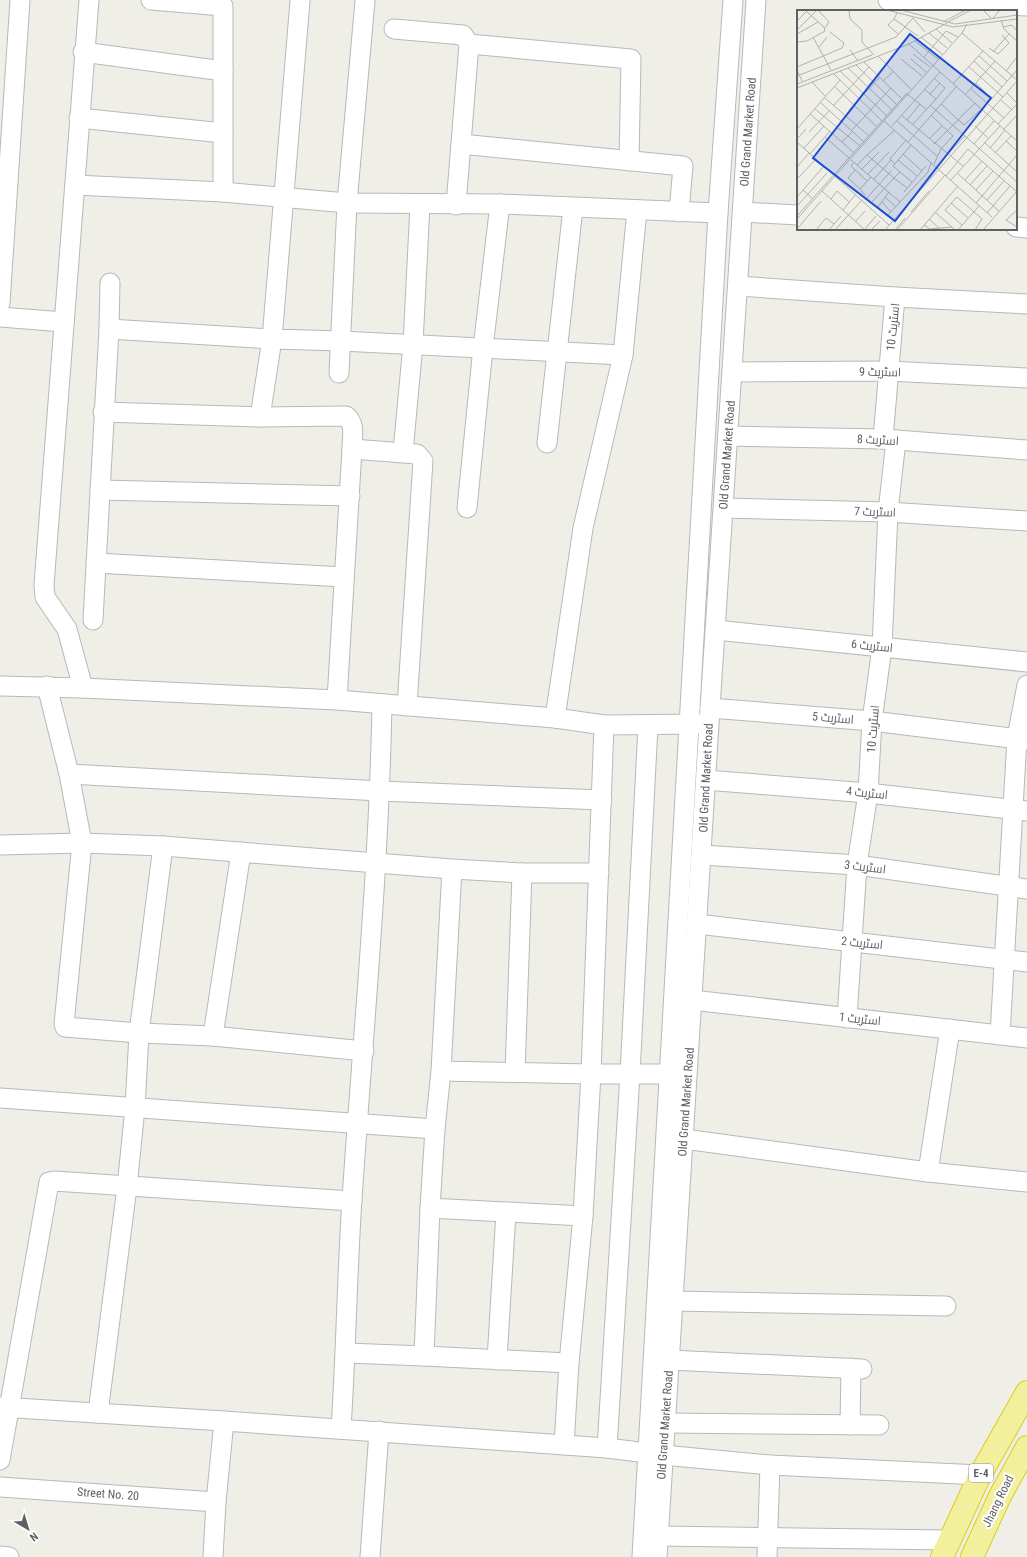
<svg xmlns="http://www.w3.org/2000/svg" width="1027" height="1557" viewBox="0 0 1027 1557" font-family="'Roboto Condensed',Cairo,sans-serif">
  <rect width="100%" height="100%" fill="#efefe7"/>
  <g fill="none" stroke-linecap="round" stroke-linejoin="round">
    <defs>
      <g id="minor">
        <path d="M151 0 223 6V192"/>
        <path d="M888 0 1027 6"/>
        <path d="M300 1 272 339 341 341 623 355 583 528 555 718"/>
        <path d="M394 29 463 35 469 44 456 205"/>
        <path d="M469 44 631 59 629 161"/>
        <path d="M83 52 223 71"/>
        <path d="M79 118 223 133"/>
        <path d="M461 144 683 166 679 212"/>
        <path d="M75 185 223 192 347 203 500 204 718 213"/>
        <path d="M743 212 798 215"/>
        <path d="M1016 227 1027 228"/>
        <path d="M738 286 895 297"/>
        <path d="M0 303 20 0"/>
        <path d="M0 317 64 322"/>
        <path d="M109 329 272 339 260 417"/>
        <path d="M623 355 637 210"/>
        <path d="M732 372 888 371 1027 378"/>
        <path d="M339 373 347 203 365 1"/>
        <path d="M103 412 260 417 346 416C356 424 352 437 352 449L337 700"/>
        <path d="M728 436 883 439 1027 450"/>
        <path d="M883 439 895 297 1027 304"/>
        <path d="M547 443 573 208"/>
        <path d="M352 449 417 454 423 461 407 706"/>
        <path d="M403 452 413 344 420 205"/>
        <path d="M100 490 350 496"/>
        <path d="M467 508 483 348 500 204"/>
        <path d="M724 508 888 512 1027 521"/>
        <path d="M96 563 344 577"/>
        <path d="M93 620 109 329 110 283"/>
        <path d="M716 630 1027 662"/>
        <path d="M0 686 83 688 337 700 555 718 604 725 701 724"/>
        <path d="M47 686 69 774 82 843 64 1024 65 1027 139 1033 213 1036 364 1051"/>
        <path d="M83 688 67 629 45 597 44 585 89 0"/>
        <path d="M710 708 872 721 1027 740"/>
        <path d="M69 774 380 791 602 800"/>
        <path d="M706 780 868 793 1027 811"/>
        <path d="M0 845 82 843 163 846 452 869 522 873H599"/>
        <path d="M702 855 857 865 1027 889"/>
        <path d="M452 869 441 1071 435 1129 430 1208 583 1216"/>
        <path d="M697 924 1027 962"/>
        <path d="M692 1000 1027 1038"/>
        <path d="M847 1018 857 865 868 793 872 721 882 647 888 512 896 440"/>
        <path d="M1000 1035 1017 738 1027 685"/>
        <path d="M213 1036 241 852"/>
        <path d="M441 1071 591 1074H682"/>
        <path d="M515 1072 522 873"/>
        <path d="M0 1098 435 1129"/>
        <path d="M684 1139 928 1172 1027 1182"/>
        <path d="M928 1172 950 1029"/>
        <path d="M430 1208 424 1356 569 1363"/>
        <path d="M673 1301 946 1306"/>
        <path d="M346 1353 424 1356"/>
        <path d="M497 1360 506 1212"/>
        <path d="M669 1360 862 1369"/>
        <path d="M0 1407 224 1421 607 1448 663 1455 770 1465 980 1475"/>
        <path d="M98 1413 127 1187 135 1108 139 1033 163 846"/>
        <path d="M665 1423 879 1425"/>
        <path d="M850 1425 851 1368"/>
        <path d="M341 1429C346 1352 347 1276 352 1199 363 1034 379 870 382 704"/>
        <path d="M564 1445 569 1363 583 1216 591 1074 604 725"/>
        <path d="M607 1448 630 1074 648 726"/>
        <path d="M0 1460 49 1182 54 1181 352 1201"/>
        <path d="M0 1487 216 1502"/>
        <path d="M658 1536 949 1540"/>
        <path d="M0 1556 9 1557"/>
        <path d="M213 1557 216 1502 224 1421"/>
        <path d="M370 1557 379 1431"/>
        <path d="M642 1557 718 213 733 0"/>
        <path d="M657 1557 710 708 756 0"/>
        <path d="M767 1557 770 1465"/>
      </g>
      <g id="highway">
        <path d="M942 1557 980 1475 1027 1392"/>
        <path d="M972 1557 1000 1496 1027 1447"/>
      </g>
    </defs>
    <!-- minor casing -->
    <use href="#minor" stroke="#b7b8bc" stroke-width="21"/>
    <!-- highway casing -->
    <use href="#highway" stroke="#ddcd19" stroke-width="24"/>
    <!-- minor -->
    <use href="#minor" stroke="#fff" stroke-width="19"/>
    <!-- highway -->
    <use href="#highway" stroke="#f2f09c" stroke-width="22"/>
  </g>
  <g text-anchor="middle" stroke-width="4" stroke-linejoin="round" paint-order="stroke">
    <!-- shield labels -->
    <rect fill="#fff" stroke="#8f9094" stroke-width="1" x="969" y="1464" width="24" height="18" rx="3"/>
    <g font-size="11" font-weight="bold" fill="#5f6066">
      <text x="981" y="1477">E-4</text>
    </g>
    <!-- street labels -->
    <g font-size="12" fill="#5f6066" stroke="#fff">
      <text transform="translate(748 132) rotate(-86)" y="4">Old Grand Market Road</text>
      <text transform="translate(893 327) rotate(-84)" y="4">اسٹریٹ 10</text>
      <text transform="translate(880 372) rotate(1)" y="4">اسٹریٹ 9</text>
      <text transform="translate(878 440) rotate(3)" y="4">اسٹریٹ 8</text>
      <text transform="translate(727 455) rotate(-86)" y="4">Old Grand Market Road</text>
      <text transform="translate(875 512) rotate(2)" y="4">اسٹریٹ 7</text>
      <text transform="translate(872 646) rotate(6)" y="4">اسٹریٹ 6</text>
      <text transform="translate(833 718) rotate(5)" y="4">اسٹریٹ 5</text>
      <text transform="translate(873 729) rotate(-85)" y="4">اسٹریٹ 10</text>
      <text transform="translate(706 778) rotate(-87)" y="4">Old Grand Market Road</text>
      <text transform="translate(867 793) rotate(6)" y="4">اسٹریٹ 4</text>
      <text transform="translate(865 867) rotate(7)" y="4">اسٹریٹ 3</text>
      <text transform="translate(862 943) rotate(6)" y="4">اسٹریٹ 2</text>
      <text transform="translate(860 1019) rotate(6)" y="4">اسٹریٹ 1</text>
      <text transform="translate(686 1102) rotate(-86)" y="4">Old Grand Market Road</text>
      <text transform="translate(665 1425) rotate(-86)" y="4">Old Grand Market Road</text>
      <text transform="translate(108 1494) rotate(4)" y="4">Street No. 20</text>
      <text transform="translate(998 1501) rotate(-64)" y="4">Jhang Road</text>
    </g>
  </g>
  <!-- overview -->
  <g transform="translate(797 10)">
    <rect width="220" height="220" fill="#efefe7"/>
    <path fill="none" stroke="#b1b2af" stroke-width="1" d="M21 0 32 12 28 18M52 0 53 9 65 20V32L77 45M90 0 156 17 220 9M104 0 158 14 220 5M186 0 195 9 203 0M100 3 97 9 121 26M97 9 91 15 102 25M204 10 207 19 220 31M0 11 9 2M146 12 169 0M151 12 174 0M206 17 215 15 220 21M139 19 155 33M0 20 20 0M132 23 150 38M165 23 220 70M0 24 21 12M16 27 34 60M124 27 145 44M118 31 141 49M0 32 10 31 28 21 27 17 8 0M112 34 220 131M22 37 30 27M192 38 201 44 212 33 205 25M53 40 61 51M196 42 212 24M116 44 133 57M81 46 114 79M182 46 210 71M127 47 149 21 161 27M104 49 125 66M114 49 129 62M177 51 205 77M67 52 105 89M59 55 100 95M0 57 45 38 47 33 33 22M172 57 206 87M51 58 95 100M0 60 5 71M43 61 90 106M209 61 220 47M37 64 85 111M0 66 99 27 116 8 128 22M137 68 148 78 139 89M86 71 97 61M15 72 29 87M179 73 195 89M0 74 75 45M156 74 186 41M37 76 80 117M0 78 112 34 150 13M174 79 207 108M210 83 220 93M110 84 129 99M133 84 143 73M168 85 198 51M28 88 72 126M204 90 215 100M24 93 67 132M144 94 167 115 190 94 220 60M133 95 220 172M36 96 72 57M18 99 63 136M52 100 83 67M13 104 45 132 55 122M104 105 166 156M134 105 156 126 144 139 137 154M110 110 123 94M87 111 195 207M100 111 140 146M116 114 139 89 127 79M201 114 220 94M95 116 143 62M178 116 191 128M0 119 43 70M207 119 220 105M54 121 94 78M12 122 32 101M28 127 52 148M0 129 9 119M132 129 145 116M209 131 220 141M0 132 92 215M45 132 57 143M111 132 159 77M187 132 220 162M137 134 178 93M177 134 197 111M114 135 96 156 115 172M7 138 27 116M193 138 208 120M198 143 214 126M13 144 33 121M106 144 125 161M151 144 168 126M54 150 103 192M101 150 120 166M57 152 54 156 70 171M98 154 93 149 109 130M60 155 70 145M0 157 12 143M65 159 82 142M58 160 51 168 63 179M103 162 97 168 110 178M160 163 202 201M71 164 92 142M149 166 171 139 219 181M0 169 19 149M77 169 94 150M154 170 203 116M168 170 185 151M173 175 190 156M6 180 16 189M179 180 196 161M25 181 68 220M92 182 81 197 90 206 131 162 134 152M107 182 129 156M68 185 63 179 74 167M0 187 27 156M88 187 99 197M34 189 40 181 52 192M69 189 94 161M190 190 207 171M85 192 94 202M74 193 97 168 70 145 98 120M154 193 171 208M179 193 220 145M1 195 30 163M46 200 59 184M220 200 209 210 220 217M114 202 132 181M138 202 157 219M190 203 213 176M0 206 110 83M0 209 165 23 170 14M132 209 142 218M59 211 68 201M127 215 133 219 155 217M165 215 148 200 160 187 185 209 178 220M0 219 24 191M68 219 79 206M19 220 29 208 37 214M32 220 44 206M38 220 65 190M74 220 83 211M88 220 220 71M98 220 108 208M100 220 148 165M123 220 161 176M161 220 182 196M186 220 220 181"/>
    <path fill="#1d4ed8" fill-opacity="0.15" stroke="#1d4ed8" stroke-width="2" d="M113 24 194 88 98 211 16 148Z"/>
    <rect width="220" height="220" fill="none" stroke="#5f6066" stroke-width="2"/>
  </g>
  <!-- north arrow -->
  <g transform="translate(28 1529) rotate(142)" stroke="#ffffff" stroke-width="3" paint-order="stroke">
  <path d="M0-3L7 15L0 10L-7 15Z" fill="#5f6066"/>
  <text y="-6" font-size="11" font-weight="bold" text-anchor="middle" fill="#5f6066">N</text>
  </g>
</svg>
